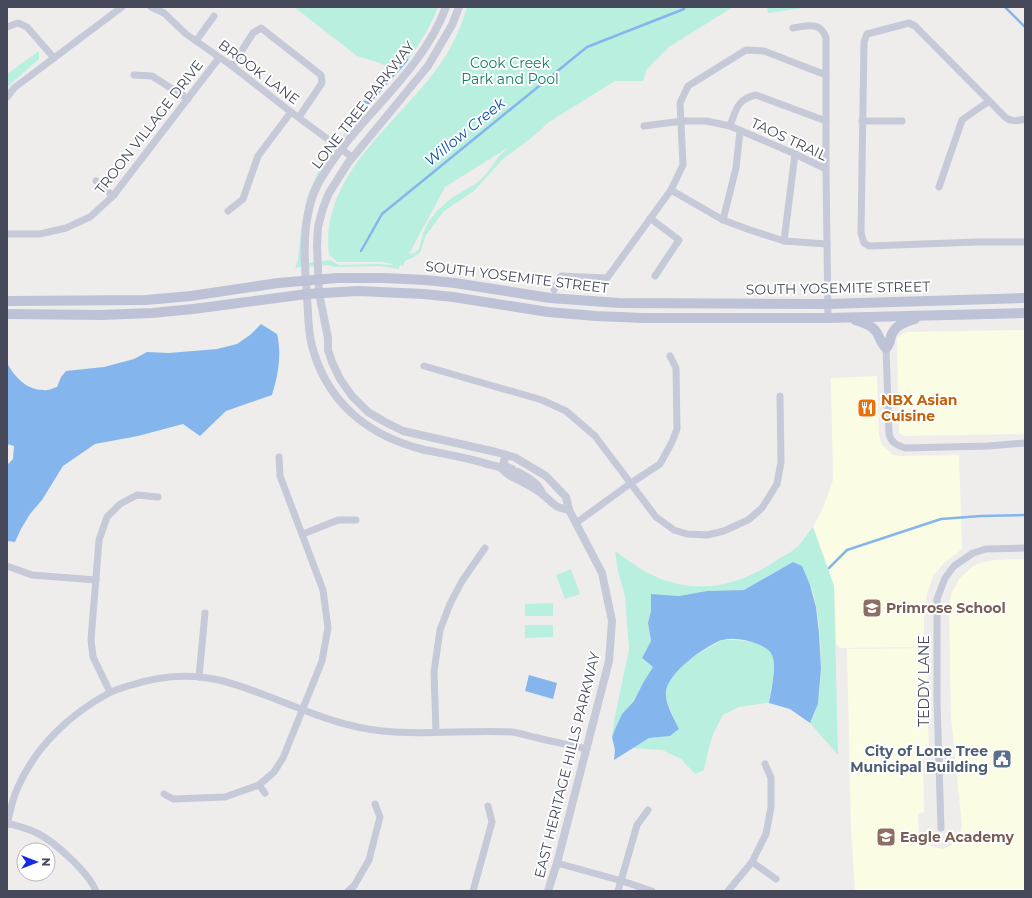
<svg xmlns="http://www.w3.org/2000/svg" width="1032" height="898" viewBox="0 0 1032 898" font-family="Montserrat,sans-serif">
  <rect width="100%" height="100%" fill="#efedec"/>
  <!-- commercial -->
  <g fill="#fbfce4">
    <path d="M1025 330V434L904 436 899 433 897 337 907 332Z"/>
    <path d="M877 376 879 436 882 445 893 455 901 456 959 455 962 549 945 562 933 576 928 591 924 607V647L840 648 836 644 834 586 813 527 823 508 833 480 831 378Z"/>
    <path d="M1025 559V891H855L851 828 847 649 927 648 929 753 923 754 924 812 918 814 919 836 932 847 943 849 952 845 959 837 962 826 951 717 949 604 952 592 960 578 973 566 983 562 995 560Z"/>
  </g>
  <!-- green -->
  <g fill="#b9efdf" fill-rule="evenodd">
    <path d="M294 7H438C428 33 415 51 398 73L391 69 390 74 353 121 343 141 329 157 320 176 302 264 330 260 339 265 378 264 392 265 393 264 382 262H337L329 255C320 174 396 126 438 67 451 50 461 28 467 7H733L669 47 647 69 643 81H615L549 122 535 135 502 160 474 191 444 211 426 235 420 253 414 257 405 261 403 266 400 265 399 269 380 266 334 267 328 265 295 268 298 260 301 230 307 197 327 152 345 133 350 119 361 103 383 77 387 71 386 66 380 63 357 56ZM509 147 500 155 486 174 478 182 450 199 437 211 429 221 423 233 419 249 414 253 409 254 445 187Z"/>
    <path d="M767 7H810L768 13Z"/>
    <path d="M39 51V59L7 87V74Z"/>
    <path d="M813 527 834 586 838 755 810 723C813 717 817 710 818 703 823 675 822 610 810 585 806 576 799 569 793 562L744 590 707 591 679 596 651 594V611L648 623 651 641 642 658 653 667 643 683 634 701 622 714 612 737 614 721 629 649 625 597 618 571 615 551C631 562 647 575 667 581 707 594 746 582 780 558 786 555 793 551 798 546 803 541 808 533 813 527Z"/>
    <path d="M571 569 580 594 565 599 556 575Z"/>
    <path d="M553 603V616H525V604Z"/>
    <path d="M525 625H553V637L525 638Z"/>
    <path d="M723 640C738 640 766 639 773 657 776 665 770 693 769 703H766L739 707 723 715 714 732 709 747 704 770 695 774 681 759 662 750 633 748 649 738 670 736 679 729C675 719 664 701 666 691 670 667 704 650 723 640Z"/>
  </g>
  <!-- water -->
  <g fill="#84b6ed">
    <path d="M261 324 277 334C282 354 278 376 272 395L226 411 200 436 183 424 138 436 95 444 63 466 42 500 30 514 21 529 15 542 7 541V465L13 459 14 446 7 444V363C15 377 26 390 44 390 48 391 53 388 57 387L61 377 66 371 104 367 134 359 147 352 169 353 217 349 237 344 250 335Z"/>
    <path d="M793 562 802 566 810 585 816 607 819 633 821 668 818 704 810 723 790 709 769 703C771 692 776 668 773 658 771 650 764 647 758 644 747 640 734 637 722 640 705 646 667 673 666 692 665 704 674 718 679 729L670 736 649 738 614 760 615 750 612 737 616 727 622 714 634 701 643 683 653 667 642 658 651 641 648 623 651 611V594L679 596 707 591 744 590Z"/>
    <path d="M529 675 557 683 553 699 525 691Z"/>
  </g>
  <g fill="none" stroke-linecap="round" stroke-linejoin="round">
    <!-- stream -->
    <g stroke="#84b6ed" stroke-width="2.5">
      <path d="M1005 7 1025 27"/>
      <path d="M365 102 369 103 407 60"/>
      <path d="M361 251 382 214 587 47 684 9 685 7"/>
      <path d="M829 568 847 550 941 519 981 516 1025 515"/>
    </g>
    <!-- minor -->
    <g stroke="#c5c9d8" stroke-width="7">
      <path d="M151 7 164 13 186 34 232 66 291 112 352 157"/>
      <path d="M7 27 18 23 27 27 54 58"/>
      <path d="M793 28C807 26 821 21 826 38V169"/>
      <path d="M196 41 214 16"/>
      <path d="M232 66 253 33 261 28 321 75 322 83 299 117"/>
      <path d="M134 75 152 76 188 99"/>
      <path d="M7 97 14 88 122 7"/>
      <path d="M1025 119C1017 121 1011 122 1005 117L915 26 909 23 867 34 864 42 861 233 864 243 869 246 977 242H1025"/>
      <path d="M862 121H902"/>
      <path d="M644 126 682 121H706L730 126 795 154 826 169 828 318"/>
      <path d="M730 126C736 110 737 99 756 95L826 121"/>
      <path d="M96 181 113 196"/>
      <path d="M939 187 962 120 989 101"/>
      <path d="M671 190 723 220 750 230 784 241 827 244"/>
      <path d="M228 211 243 199 258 156 291 112"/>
      <path d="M650 218 679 240 655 276"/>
      <path d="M723 220 736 168 740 131"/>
      <path d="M7 234H40L66 228 90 217 113 196 219 58"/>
      <path d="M784 241 795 154"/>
      <path d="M554 290 561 276 607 278 671 190 683 165 680 103 688 86 746 50 764 51 826 75"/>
      <path d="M886 348 889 434C891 443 897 445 905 448L988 446 1025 443"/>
      <path d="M424 366 542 400 566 411 595 436 656 517 674 530 687 534 707 535 724 531 748 520 762 508 777 484 781 462 780 396"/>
      <path d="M576 523 631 483 660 464 672 442 677 429 676 368 670 356"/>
      <path d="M303 534 338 520H356"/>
      <path d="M7 566 32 575 96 580"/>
      <path d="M199 677 205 613"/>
      <path d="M110 692 93 657 91 640 99 540 107 517 120 504 137 495 158 497"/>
      <path d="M436 732 434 672 440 630 450 604 462 581 485 548"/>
      <path d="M259 785 265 793"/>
      <path d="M164 794 173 799 225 797 259 785 274 772 283 758 322 661 328 628 323 590 280 476 279 457"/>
      <path d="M7 823C17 826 27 828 37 833 55 842 88 872 96 891"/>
      <path d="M7 825C10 813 12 799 18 787 36 746 70 714 109 693 115 690 122 688 128 686 158 676 192 673 223 681 272 694 318 721 368 729 416 737 464 729 512 732 520 733 529 736 538 738 554 742 570 745 587 749"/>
      <path d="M941 828 937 701V599L945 578 954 566 973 553 986 549 1025 548"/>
      <path d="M752 862 776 879"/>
      <path d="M557 863 622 881 652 891"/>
      <path d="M348 891 354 886 369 860 380 817 375 804"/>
      <path d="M473 891 492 822 488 806"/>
      <path d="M618 891 637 825 648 810"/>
      <path d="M728 891 752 862 766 834 771 807V778L765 764"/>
    </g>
    <!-- tertiary -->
    <g stroke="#c5c9d8" stroke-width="8">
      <path d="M446 7C420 77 353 120 318 184 301 216 304 261 307 296 308 311 308 327 311 342 325 401 367 436 425 450 445 454 464 457 484 463 489 465 496 465 501 468 504 470 505 473 509 475 520 481 532 486 542 494 554 503 552 507 569 510"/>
      <path d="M459 7 452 25 428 66 348 163 329 193 323 208 318 227 317 246 319 293 328 338V350L332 362 340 379 352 396 368 412 385 422 403 431 496 452 514 457 546 476 566 497 569 510 602 573 612 621 609 661 557 863 548 891"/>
      <path d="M506 455 502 468 507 467 512 469"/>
      <path d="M518 472C528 478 537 482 542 493"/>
    </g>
    <!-- secondary -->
    <g stroke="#bec2d7" stroke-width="10">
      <path d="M7 301 146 300 191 296 278 283 337 278H384L425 280 455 283 550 298 619 303 828 304 1025 298"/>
      <path d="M7 314 101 315 152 313 193 309 307 294 358 291 424 294 453 297 548 312 596 316 643 318H828L1025 313"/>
      <path d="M855 320C865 323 875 326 879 337 882 342 882 344 886 348 890 344 890 341 891 336 895 325 905 322 915 319"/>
    </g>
  </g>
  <!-- icons -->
  <defs>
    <symbol id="restaurant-square" viewBox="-11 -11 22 22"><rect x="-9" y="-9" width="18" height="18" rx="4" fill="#e8710a" stroke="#fff"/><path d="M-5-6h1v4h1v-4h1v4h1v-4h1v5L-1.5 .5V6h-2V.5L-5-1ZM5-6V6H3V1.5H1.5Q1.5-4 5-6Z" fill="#fff"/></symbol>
    <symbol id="school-square" viewBox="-11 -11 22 22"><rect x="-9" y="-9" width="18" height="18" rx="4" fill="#8d6e63" stroke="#fff"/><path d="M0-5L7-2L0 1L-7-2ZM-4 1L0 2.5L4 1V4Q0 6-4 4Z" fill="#fff"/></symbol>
    <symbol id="civic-square" viewBox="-11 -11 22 22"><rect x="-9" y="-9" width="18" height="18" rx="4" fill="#5c6f8a" stroke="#fff"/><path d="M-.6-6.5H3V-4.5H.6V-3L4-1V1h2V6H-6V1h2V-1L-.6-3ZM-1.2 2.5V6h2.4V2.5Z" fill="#fff"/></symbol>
  </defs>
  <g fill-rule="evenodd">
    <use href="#restaurant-square" x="856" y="397" width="22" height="22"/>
    <use href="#school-square" x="861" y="597" width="22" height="22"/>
    <use href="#civic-square" x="991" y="748" width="22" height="22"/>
    <use href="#school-square" x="875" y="826" width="22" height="22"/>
  </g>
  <g text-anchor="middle" stroke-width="4" stroke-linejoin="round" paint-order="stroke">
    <!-- park labels -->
    <g font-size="14" fill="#147d6a" stroke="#fff">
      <text x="510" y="68">Cook Creek<tspan x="510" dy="16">Park and Pool</tspan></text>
    </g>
    <!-- street labels -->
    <g font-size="14" fill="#45495a" stroke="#fff">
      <text transform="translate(259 72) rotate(37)" y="5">BROOK LANE</text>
      <text transform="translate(363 105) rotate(-52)" y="5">LONE TREE PARKWAY</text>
      <text transform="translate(149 127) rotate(-52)" y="5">TROON VILLAGE DRIVE</text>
      <text transform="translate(789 139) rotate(25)" y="5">TAOS TRAIL</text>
      <text transform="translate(517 277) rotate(7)" y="5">SOUTH YOSEMITE STREET</text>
      <text transform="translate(838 288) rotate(-1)" y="5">SOUTH YOSEMITE STREET</text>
      <text transform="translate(924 681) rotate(-90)" y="5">TEDDY LANE</text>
      <text transform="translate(567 765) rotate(-76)" y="5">EAST HERITAGE HILLS PARKWAY</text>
    </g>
    <!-- food labels -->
    <g font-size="14" font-weight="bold" fill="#c56008" stroke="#fff" text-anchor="start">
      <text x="881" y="405">NBX Asian<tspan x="881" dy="16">Cuisine</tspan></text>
    </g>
    <!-- education labels -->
    <g font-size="14" font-weight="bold" fill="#785e54" stroke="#fff" text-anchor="start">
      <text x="886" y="613">Primrose School</text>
      <text x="900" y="842">Eagle Academy</text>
    </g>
    <!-- service labels -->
    <g font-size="14" font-weight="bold" fill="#4e5e75" stroke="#fff" text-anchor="end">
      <text x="988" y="756">City of Lone Tree<tspan x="988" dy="16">Municipal Building</tspan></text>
    </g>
    <!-- water labels -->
    <g font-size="15" font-style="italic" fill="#0954a9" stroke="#fff">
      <text transform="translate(465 132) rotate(-39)" y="5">Willow Creek</text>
    </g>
  </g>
  <!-- border -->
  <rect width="1032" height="898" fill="none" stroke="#45495a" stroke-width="16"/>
  <!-- north arrow -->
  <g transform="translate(36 862) rotate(90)"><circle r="19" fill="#ffffff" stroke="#b5b6bd"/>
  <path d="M0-3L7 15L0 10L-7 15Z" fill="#142ce1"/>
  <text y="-6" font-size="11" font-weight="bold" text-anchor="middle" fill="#45495a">N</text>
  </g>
</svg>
